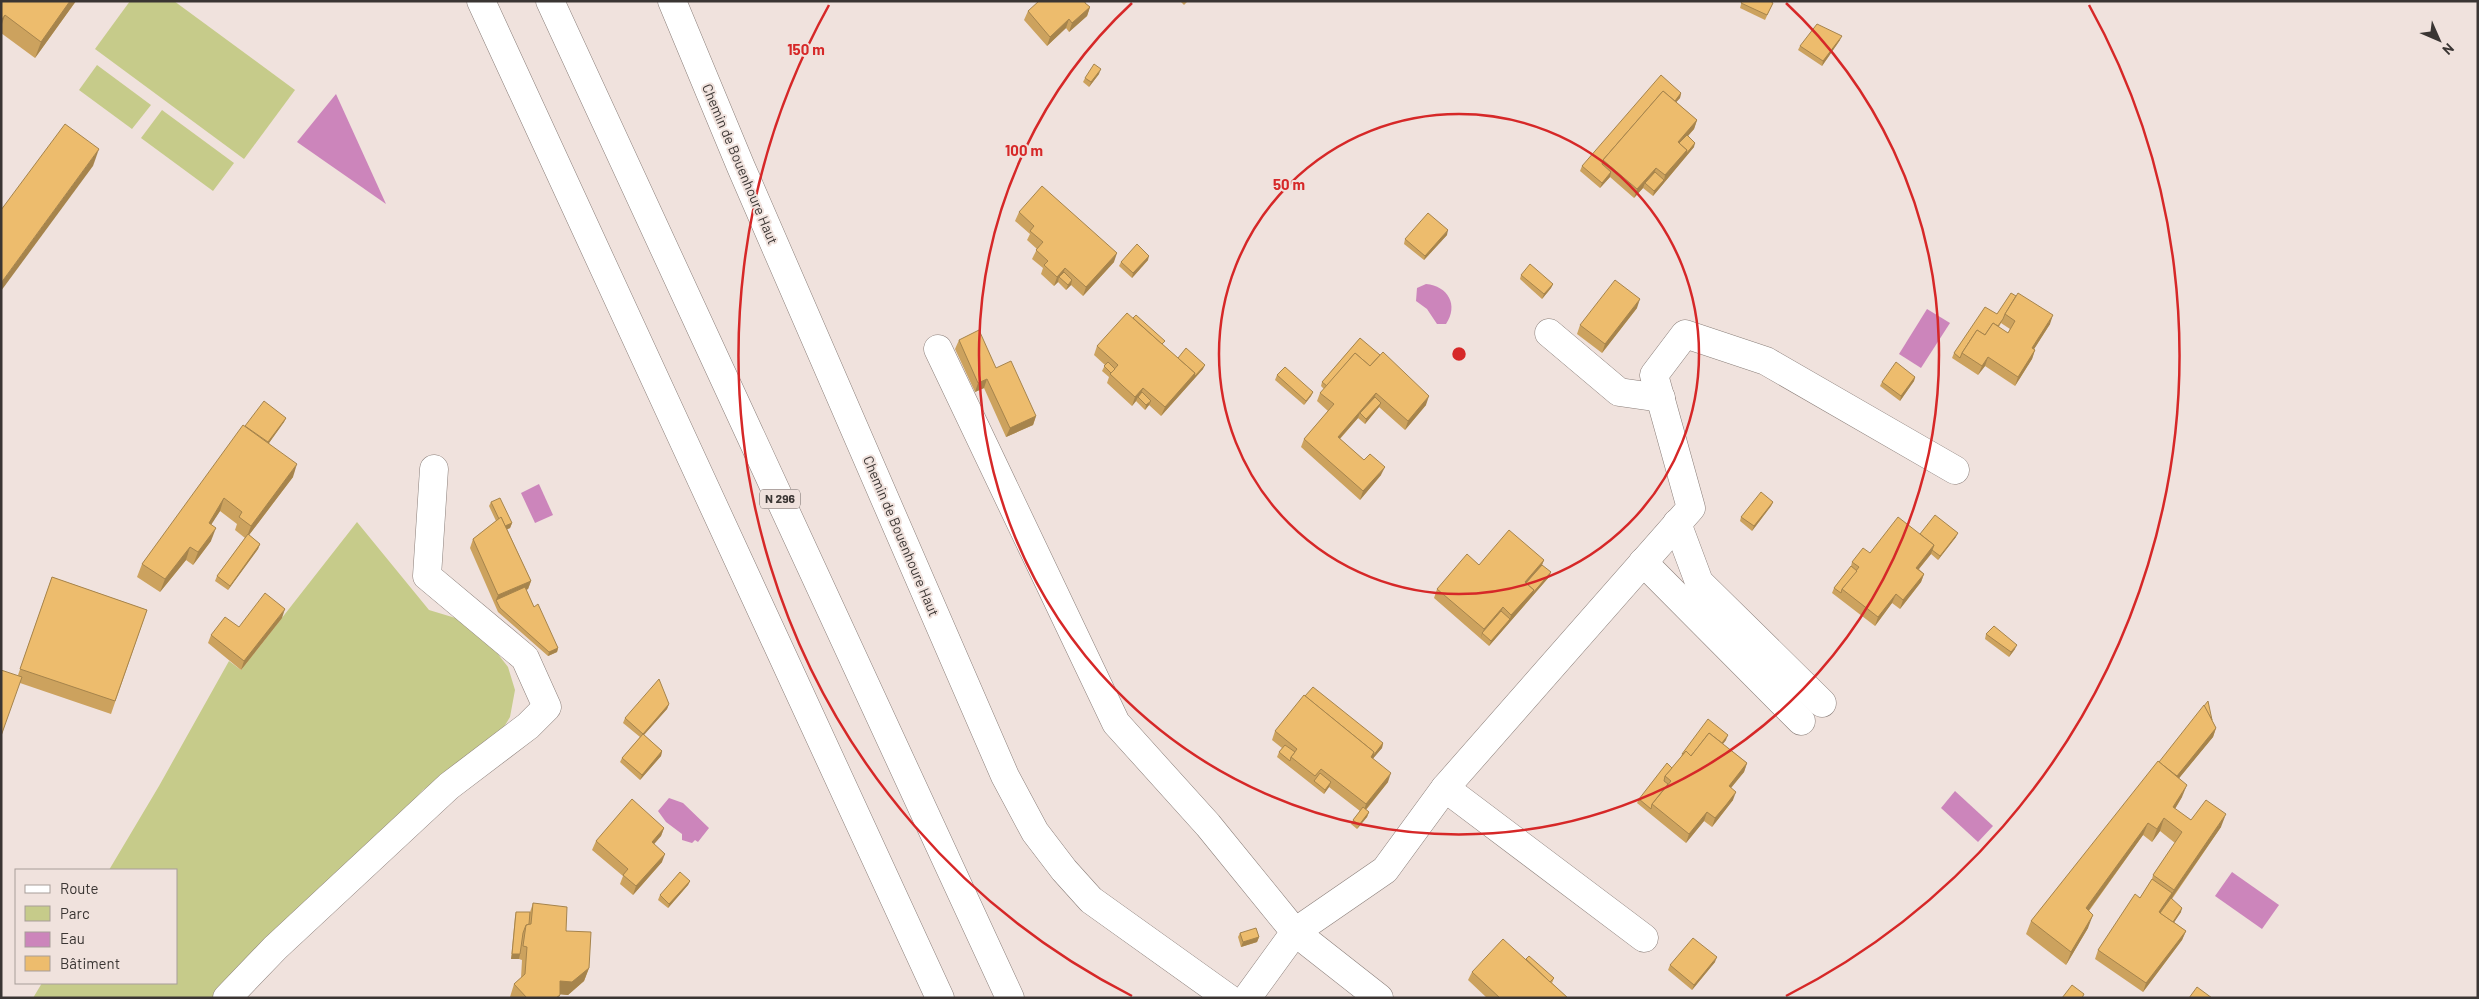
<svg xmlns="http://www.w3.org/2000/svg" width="2479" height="999" viewBox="0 0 2479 999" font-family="Barlow,sans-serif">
  <rect width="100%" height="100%" fill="#f0e2dd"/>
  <!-- green -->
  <g fill="#c6cb8a">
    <path d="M130 1H174L295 90 244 159 95 49Z"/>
    <path d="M97 65 151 105 132 129 79 90Z"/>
    <path d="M162 110 234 163 213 191 141 138Z"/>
    <path d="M357 522 429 610 462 620 494 649 508 667 515 690 510 717 498 737 423 790 403 812 263 945 213 998H33L42 983H176V870H109L159 786 229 661 241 670Z"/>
  </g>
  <!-- water -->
  <g fill="#cc85bb">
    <path d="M336 94 386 204 297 142Z"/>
    <path d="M1426 284C1448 286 1459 305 1446 324H1437L1427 309 1416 301 1417 288Z"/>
    <path d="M1927 309 1950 323 1921 368 1899 354Z"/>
    <path d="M539 484 553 515 535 523 521 493Z"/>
    <path d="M1955 791 1993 826 1978 842 1941 808Z"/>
    <path d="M669 798 683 803 709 828 698 842 695 840 692 843 682 840V834L666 822 658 811Z"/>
    <path d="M2232 872 2279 905 2262 929 2215 896Z"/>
  </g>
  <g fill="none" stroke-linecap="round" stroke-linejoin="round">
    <defs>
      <g id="minor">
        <path d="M672 1 741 167 1005 776 1035 832 1064 870 1091 900 1228 998"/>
        <path d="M1549 333 1619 392 1661 398"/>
        <path d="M938 349 1116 723 1208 825 1295 932 1247 998"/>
        <path d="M1677 523 1699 582 1822 703"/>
        <path d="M1643 562 1801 721"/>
        <path d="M1445 788 1644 938"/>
        <path d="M227 998 275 948 449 786 528 726 547 707 525 658 427 576 434 469"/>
        <path d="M1379 998 1295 932 1385 870 1445 788 1691 508 1654 375 1685 334 1766 361 1955 470"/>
      </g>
      <g id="highway">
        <path d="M481 1 940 998"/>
        <path d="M550 1 1010 998"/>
      </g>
    </defs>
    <!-- minor casing -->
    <use href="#minor" stroke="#8a7e79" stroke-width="29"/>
    <!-- highway casing -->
    <use href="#highway" stroke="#8a7e79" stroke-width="29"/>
    <!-- minor -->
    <use href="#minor" stroke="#fff" stroke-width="28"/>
    <!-- highway -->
    <use href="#highway" stroke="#fff" stroke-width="28"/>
  </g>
  <!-- wall -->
  <g fill="#cca25e" fill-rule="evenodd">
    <path d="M1 1H76L35 58 1 33Z"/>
    <path d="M1180 1H1188L1184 5Z"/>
    <path d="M1742 1 1773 3 1765 20 1740 8Z"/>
    <path d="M1085 3 1090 7 1087 16 1069 32 1066 28 1047 46 1024 20 1028 11Z"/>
    <path d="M1840 40 1822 66 1798 50 1800 46Z"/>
    <path d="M1099 74 1089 87 1083 82 1085 78Z"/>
    <path d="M1681 93 1680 98 1676 102 1697 120 1694 129 1688 136 1694 147 1653 196 1643 188 1634 198 1610 177 1600 188 1580 171 1582 166Z"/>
    <path d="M1019 212 1114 262 1083 296 1071 285 1066 290 1058 282 1054 286 1041 274 1043 268 1032 259 1037 249 1027 240 1030 234 1015 221Z"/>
    <path d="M1447 235 1424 260 1404 244 1405 239Z"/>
    <path d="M1148 260 1132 278 1119 266 1121 262Z"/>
    <path d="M1521 275 1553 284 1551 288 1542 299 1520 279Z"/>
    <path d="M2016 296 2050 324 2034 349 2035 350 2032 359 2015 386 1985 366 1978 375 1952 358 1954 353ZM2001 323 2010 329 2008 333 1999 327Z"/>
    <path d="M1637 308 1602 353 1577 334 1580 325Z"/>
    <path d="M1133 318 1178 358 1203 369 1161 416 1149 405 1145 410 1136 401 1132 406 1120 395 1107 383 1109 377 1102 371 1105 365 1094 355 1097 346Z"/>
    <path d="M1360 338 1426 405 1405 430 1379 407 1365 424 1358 418 1340 439 1381 475 1360 500 1301 447 1304 439 1328 411 1317 401 1320 393 1324 389 1321 386 1322 382Z"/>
    <path d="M959 340 996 368 1036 416 1033 425 1006 437 984 388 975 392 955 349Z"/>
    <path d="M1277 375 1313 392 1311 396 1304 405 1275 380Z"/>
    <path d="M1915 377 1914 381 1900 401 1880 386 1882 382Z"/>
    <path d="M286 418 284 422 269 443 293 477 249 535 260 544 258 549 228 590 215 581 217 576 245 538 235 530 237 524 220 511 211 524V541L193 565 186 560 160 592 137 577 142 564 245 426Z"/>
    <path d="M491 502 512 523 510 528 507 529 531 581 528 589 526 590 534 607 558 648 557 652 548 656 498 612 470 548 473 539 496 521 489 506Z"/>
    <path d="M1773 502 1771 506 1752 531 1740 521 1741 517Z"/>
    <path d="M1920 534 1956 537 1938 560 1931 554 1919 569 1924 574 1921 582 1900 609 1892 603 1875 626 1832 593 1834 588 1851 566 1852 562 1870 553Z"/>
    <path d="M1544 560 1542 565 1549 577 1489 646 1434 598 1437 589 1479 565Z"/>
    <path d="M52 577 147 610 111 714 20 683 18 675Z"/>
    <path d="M282 618 241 670 208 643 211 635 239 627Z"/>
    <path d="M1986 634 2015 649 2009 657 1985 639Z"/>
    <path d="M669 704 667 709 644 735 662 751 661 756 640 780 620 762 622 758 640 737 623 723 625 718Z"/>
    <path d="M2212 720 2216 728 2213 737 2179 778 2182 797 2175 809 2191 820 2221 827 2172 899 2181 912 2174 922 2186 931 2182 940 2143 992 2095 959 2098 950 2140 898 2152 879 2153 875 2175 843 2160 831 2152 842 2143 835 2089 911 2088 928 2066 965 2026 934 2031 921 2159 762Z"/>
    <path d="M1275 731 1383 743 1382 748 1373 758 1388 782 1366 810 1369 812 1367 817 1357 829 1351 824 1353 820 1360 811 1329 787 1324 794 1277 757 1279 752 1282 748 1272 740Z"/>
    <path d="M1726 740 1723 744 1747 763 1744 772 1731 788 1733 800 1712 827 1704 821 1686 843 1637 803 1639 799 1672 768 1681 757 1682 754Z"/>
    <path d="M664 828 661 836 654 844 662 862 633 895 620 884 623 876 592 850 596 841Z"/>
    <path d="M690 881 688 885 668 908 658 900 660 895Z"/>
    <path d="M533 903 566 930 589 968 584 981 568 995 560 994 559 998 510 997 514 984 521 978 522 960 519 959H511L515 917 516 912H530Z"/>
    <path d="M1240 933 1259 937 1257 942 1241 947 1238 937Z"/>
    <path d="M1526 959 1554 978 1552 983 1568 998H1487L1468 980 1472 972Z"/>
    <path d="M1715 962 1692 990 1668 970 1670 965Z"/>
  </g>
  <!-- shaded-wall -->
  <g fill="#a6844c">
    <path d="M70 1H76L35 58 41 42Z"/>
    <path d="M1090 7 1087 16 1069 32 1072 23Z"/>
    <path d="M5 15 1 27 2 19Z"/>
    <path d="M1069 19 1066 28 1047 46 1050 37Z"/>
    <path d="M1842 36 1840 40 1822 66 1823 61Z"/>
    <path d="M1101 69 1099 74 1089 87 1091 82Z"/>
    <path d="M1681 93 1680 98 1670 109 1672 104Z"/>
    <path d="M1697 120 1694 129 1678 147V142Z"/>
    <path d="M1695 143 1694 147 1653 196 1654 191 1664 180 1665 175 1687 150Z"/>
    <path d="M99 149 93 166 1 291V283Z"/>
    <path d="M1656 168 1653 177 1645 183 1643 188 1634 198 1637 189Z"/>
    <path d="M1611 172 1610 177 1600 188 1602 183Z"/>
    <path d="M1448 230 1447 235 1424 260 1425 256Z"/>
    <path d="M1117 253 1114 262 1083 296 1086 287Z"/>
    <path d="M1149 256 1148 260 1132 278 1133 273Z"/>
    <path d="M1065 268 1062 277H1059L1058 282 1054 286 1057 277Z"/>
    <path d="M1072 280 1071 285 1066 290 1068 285Z"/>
    <path d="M1553 284 1551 288 1542 299 1544 294Z"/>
    <path d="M1640 299 1637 308 1602 353 1605 344Z"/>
    <path d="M2053 315 2050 324 2029 357 2032 348Z"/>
    <path d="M2035 350 2032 359 2015 386 2018 377Z"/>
    <path d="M1988 357 1985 366 1978 375 1982 366Z"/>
    <path d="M1205 365 1203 369 1161 416 1165 407 1195 373Z"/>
    <path d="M1915 377 1914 381 1900 401 1901 396Z"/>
    <path d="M987 379 984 388 975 392 978 383Z"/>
    <path d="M1143 388 1140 397H1138L1136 401 1132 406 1135 397Z"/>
    <path d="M1313 392 1311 396 1304 405 1306 401Z"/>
    <path d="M1376 393 1373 402 1360 413 1358 418 1334 445 1338 437Z"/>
    <path d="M1429 396 1426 405 1405 430 1408 421Z"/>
    <path d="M1151 401 1149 405 1145 410 1146 405Z"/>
    <path d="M1381 403 1379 407 1365 424 1366 419Z"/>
    <path d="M1036 416 1033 425 1006 437 1010 428Z"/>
    <path d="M286 418 284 422 261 454 263 449Z"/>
    <path d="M297 464 293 477 246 539 251 526Z"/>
    <path d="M1385 467 1381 475 1360 500 1363 491Z"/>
    <path d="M224 498 220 511 204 536 209 523Z"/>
    <path d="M1773 502 1771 506 1752 531 1754 526Z"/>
    <path d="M512 523 510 528 501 532 503 527Z"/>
    <path d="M216 528 211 541 193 565 198 552Z"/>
    <path d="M1958 533 1956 537 1938 560 1940 556Z"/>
    <path d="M260 544 258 549 228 590 230 586Z"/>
    <path d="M1934 545 1931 554 1913 576 1916 568Z"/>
    <path d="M190 547 186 560 160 592 165 579Z"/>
    <path d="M1544 560 1540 569 1524 587 1525 582Z"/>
    <path d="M1551 572 1549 577 1489 646 1491 641 1510 619 1511 615 1534 590Z"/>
    <path d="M1924 574 1921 582 1900 609 1903 600Z"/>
    <path d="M531 581 528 589 498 603 496 600 498 595Z"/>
    <path d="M1896 594 1892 603 1875 626 1878 617Z"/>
    <path d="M1503 607 1499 616 1482 633 1481 638 1484 629Z"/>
    <path d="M285 609 282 618 241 670 244 661Z"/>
    <path d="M2017 645 2015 649 2009 657 2011 652Z"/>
    <path d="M558 648 557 652 548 656 549 652Z"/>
    <path d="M669 704 667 709 641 738 643 734Z"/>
    <path d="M2216 728 2213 737 2171 788 2174 779Z"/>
    <path d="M1728 735 1726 740 1717 751 1719 746Z"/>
    <path d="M1383 743 1382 748 1371 761V757L1374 752Z"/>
    <path d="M662 751 661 756 640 780 642 775Z"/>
    <path d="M1747 763 1744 772 1725 795 1729 786Z"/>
    <path d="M1391 773 1388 782 1363 813 1366 804Z"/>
    <path d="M1331 782 1329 787 1324 794 1325 790Z"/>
    <path d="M2187 785 2182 797 2168 820 2173 807Z"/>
    <path d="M1736 792 1733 800 1712 827 1715 818Z"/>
    <path d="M1369 812 1367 817 1357 829 1359 825Z"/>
    <path d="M1707 812 1704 821 1686 843 1689 834Z"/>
    <path d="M2226 814 2221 827 2169 902 2158 917 2159 912 2172 893 2174 890Z"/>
    <path d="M2164 818 2160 831 2152 842 2157 829Z"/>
    <path d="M2148 823 2143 835 2081 921 2086 908Z"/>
    <path d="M664 828 661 836 648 851 652 842Z"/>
    <path d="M665 854 662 862 633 895 636 886Z"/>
    <path d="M690 881 688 885 668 908 669 904Z"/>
    <path d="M2182 908 2181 912 2169 930 2170 926Z"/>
    <path d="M2093 915 2088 928 2066 965 2071 952Z"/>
    <path d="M2186 931 2182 940 2143 992 2146 983Z"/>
    <path d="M1259 937 1257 942 1241 947 1243 942Z"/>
    <path d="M512 954H520L519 959H511Z"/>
    <path d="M1717 957 1715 962 1692 990 1694 985Z"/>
    <path d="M589 968 584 981 568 995 556 994 560 981Z"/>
  </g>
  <!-- building -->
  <g fill="#edbc6d" stroke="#a6844c">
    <path d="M1 1H70L41 42 5 15 2 19 1 18Z"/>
    <path d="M1039 1H1085V3L1090 7 1072 23 1069 19 1050 37 1028 11Z"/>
    <path d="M1742 1H1770L1773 3 1767 15 1741 3Z"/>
    <path d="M1817 24 1842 36 1823 61 1800 46Z"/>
    <path d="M1094 64 1101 69 1091 82 1085 78Z"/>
    <path d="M1661 75 1681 93 1675 101 1663 91 1603 160 1602 164 1611 172 1602 183 1582 166Z"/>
    <path d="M1663 91 1697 120 1678 142 1687 150 1665 175 1656 168 1637 189 1603 160Z"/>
    <path d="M65 124 99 149 1 283V210Z"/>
    <path d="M1687 135 1695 143 1686 154 1687 150 1679 143Z"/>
    <path d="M1655 172 1664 180 1654 191 1645 183Z"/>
    <path d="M1042 186 1117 253 1086 287 1065 268 1057 277 1044 265 1048 261 1036 250 1043 242 1030 231 1034 226 1019 212Z"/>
    <path d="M1428 213 1448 230 1425 256 1405 239Z"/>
    <path d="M1137 244 1149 256 1133 273 1121 262Z"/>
    <path d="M1530 264 1553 284 1544 294 1521 275Z"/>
    <path d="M1064 272 1072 280 1068 285 1059 277Z"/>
    <path d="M1615 280 1640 299 1605 344 1580 325Z"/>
    <path d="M2011 293 2016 296 2005 314 2003 319 1998 326 1993 323 1985 335 1977 330 1962 353 1960 358 1954 353 1985 307 1997 314Z"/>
    <path d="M2018 293 2053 315 2032 348 2035 350 2018 377 1988 357 1982 366 1962 353 1977 330 1985 335 1993 323 2008 333 2015 321 2005 314Z"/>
    <path d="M1127 313 1195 373 1165 407 1143 388 1135 397 1123 386 1110 374 1118 365 1097 346Z"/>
    <path d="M1136 315 1165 341 1162 344 1133 318Z"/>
    <path d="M979 330 996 368 1011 361 1036 416 1010 428 987 379 978 383 959 340Z"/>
    <path d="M1360 338 1380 355 1370 366 1355 353 1327 386 1322 382Z"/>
    <path d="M1186 348 1205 365 1194 377 1195 373 1178 358Z"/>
    <path d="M1383 352 1429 396 1408 421 1376 393 1338 437 1364 460 1370 454 1385 467 1363 491 1304 439 1334 404 1320 393 1355 353 1370 366Z"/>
    <path d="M1108 362 1115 369 1111 373 1104 366Z"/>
    <path d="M1896 362 1915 377 1901 396 1882 382Z"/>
    <path d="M1285 367 1313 392 1306 401 1277 375Z"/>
    <path d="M1142 392 1151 401 1146 405 1138 397Z"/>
    <path d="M1375 397 1381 403 1366 419 1360 413Z"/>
    <path d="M264 401 286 418 268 442 245 426Z"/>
    <path d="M243 425 297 464 251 526 239 517 242 512 224 498 209 523 216 528 198 552 190 547 165 579 142 564Z"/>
    <path d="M1761 492 1773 502 1754 526 1741 517Z"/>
    <path d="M500 498 512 523 505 526 501 517 499 519 491 502Z"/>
    <path d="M1935 515 1958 533 1940 556 1932 550 1934 545 1920 534Z"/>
    <path d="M501 517 531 581 498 595 473 539Z"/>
    <path d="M1898 517 1934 545 1916 568 1924 574 1903 600 1896 594 1878 617 1842 589 1859 567 1852 562 1863 548 1870 553Z"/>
    <path d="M1509 530 1544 560 1525 582 1534 590 1511 615 1503 607 1484 629 1437 589 1467 554 1479 565Z"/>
    <path d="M248 534 260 544 230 586 217 576Z"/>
    <path d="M1542 565 1551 572 1532 594 1534 590 1526 583Z"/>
    <path d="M1851 566 1857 571 1842 589 1841 593 1834 588Z"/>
    <path d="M52 577 147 610 115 701 20 669Z"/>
    <path d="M525 587 534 607 538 604 558 648 549 652 500 608 496 600Z"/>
    <path d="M265 593 285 609 244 661 211 635 225 617 239 627Z"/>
    <path d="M1501 611 1510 619 1491 641 1482 633Z"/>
    <path d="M1994 626 2017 645 2011 652 1986 634Z"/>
    <path d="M1 670 22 677 1 736Z"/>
    <path d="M659 679 669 704 643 734 625 718Z"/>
    <path d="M1313 687 1383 743 1373 756 1374 752 1305 696Z"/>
    <path d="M1304 695 1374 752 1371 757 1391 773 1366 804 1321 769 1315 776 1291 757 1297 749 1275 731Z"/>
    <path d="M2208 701 2212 720 2204 706Z"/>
    <path d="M2204 705 2216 728 2177 776 2159 762Z"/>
    <path d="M1708 719 1728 735 1722 743 1709 733 1691 756 1686 751 1683 754H1682Z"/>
    <path d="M1709 733 1747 763 1729 786 1736 792 1726 805 1715 818 1707 812 1689 834 1652 804 1671 781 1665 776 1686 751 1691 756Z"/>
    <path d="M643 734 662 751 642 775 622 758Z"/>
    <path d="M1285 745 1295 752 1291 757 1290 761 1279 752Z"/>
    <path d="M2158 761 2187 785 2173 807 2191 820 2206 800 2226 814 2174 890 2153 875 2182 832 2164 818 2157 829 2148 823 2086 908 2093 915 2071 952 2031 921Z"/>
    <path d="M1667 763 1672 768 1665 776 1664 781 1668 784 1652 804 1651 809 1639 799Z"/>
    <path d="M1320 773 1331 782 1325 790 1314 781Z"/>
    <path d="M632 799 664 828 652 842 665 854 636 886 623 875 628 869 596 841Z"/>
    <path d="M1363 807 1369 812 1359 825 1353 820Z"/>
    <path d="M680 872 690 881 669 904 660 895Z"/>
    <path d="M2152 879 2172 893 2159 912 2186 931 2146 983 2098 950 2135 894 2140 898Z"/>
    <path d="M2171 898 2182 908 2173 922 2160 913Z"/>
    <path d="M533 903 567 907 566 931 591 932 589 968 572 982 560 981V995L556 998H527L514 984 525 974 527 947 523 946 526 925 531 924Z"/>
    <path d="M516 912H530L529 924 526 925 523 933 520 954H512Z"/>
    <path d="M1256 928 1259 937 1243 942 1240 933Z"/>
    <path d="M1693 938 1717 957 1694 985 1670 965Z"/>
    <path d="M1503 939 1568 998H1500L1472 972Z"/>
    <path d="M1529 956 1554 978 1550 982 1526 959Z"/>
    <path d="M2072 985 2084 994 2082 998H2062Z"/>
    <path d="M2197 987 2212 998H2189Z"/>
  </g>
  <!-- distance rings -->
  <g fill="none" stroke="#d62828" stroke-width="2.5">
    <circle cx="1459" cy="354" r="240"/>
    <path d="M1786 3A480 480 0 1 1 1132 3"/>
    <path d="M1132 996A720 720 0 0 1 829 5M2089 5A720 720 0 0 1 1786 996"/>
  </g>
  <g text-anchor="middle" stroke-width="4" stroke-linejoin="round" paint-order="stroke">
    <!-- shield labels -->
    <rect fill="#f0e2dd" stroke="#716966" stroke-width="1" x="760" y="489.5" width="40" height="19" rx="4"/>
    <g font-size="12" font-weight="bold" fill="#3a3533">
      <text x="780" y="503">N 296</text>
    </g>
    <!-- street labels -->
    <g font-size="14" fill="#3a3533" stroke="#f0e2dd">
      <text transform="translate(740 164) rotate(67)" y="5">Chemin de Bouenhoure Haut</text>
      <text transform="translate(901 536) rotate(67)" y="5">Chemin de Bouenhoure Haut</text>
    </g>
  </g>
  <circle cx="1459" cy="354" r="8" fill="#d62828" stroke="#f0e2dd" stroke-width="2.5"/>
  <g font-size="15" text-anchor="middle" font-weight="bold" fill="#d62828" stroke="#f0e2dd" stroke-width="4" stroke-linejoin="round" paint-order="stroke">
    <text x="806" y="55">150 m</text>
    <text x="1024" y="156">100 m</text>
    <text x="1289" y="190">50 m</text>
  </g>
  <!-- border -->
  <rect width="2479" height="999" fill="none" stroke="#3a3533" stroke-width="5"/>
  <!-- legend -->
  <rect x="15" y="869" width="162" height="115" fill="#f0e2dd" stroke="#a79d99"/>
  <rect x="25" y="885" width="25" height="8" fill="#ffffff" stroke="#a79d99"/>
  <text x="60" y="894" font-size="15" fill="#3a3533">Route</text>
  <rect x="25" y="906" width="25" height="15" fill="#c6cb8a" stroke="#a79d99"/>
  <text x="60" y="919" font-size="15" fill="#3a3533">Parc</text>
  <rect x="25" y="932" width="25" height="15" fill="#cc85bb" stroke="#a79d99"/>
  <text x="60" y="944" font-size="15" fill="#3a3533">Eau</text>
  <rect x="25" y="956" width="25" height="15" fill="#edbc6d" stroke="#a79d99"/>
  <text x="60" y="969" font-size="15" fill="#3a3533">Bâtiment</text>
  <!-- north arrow -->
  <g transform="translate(2439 40) rotate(135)" stroke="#f0e2dd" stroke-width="4" paint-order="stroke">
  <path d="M0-4L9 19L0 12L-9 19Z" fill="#3a3533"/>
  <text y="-8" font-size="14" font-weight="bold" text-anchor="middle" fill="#3a3533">N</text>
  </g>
</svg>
